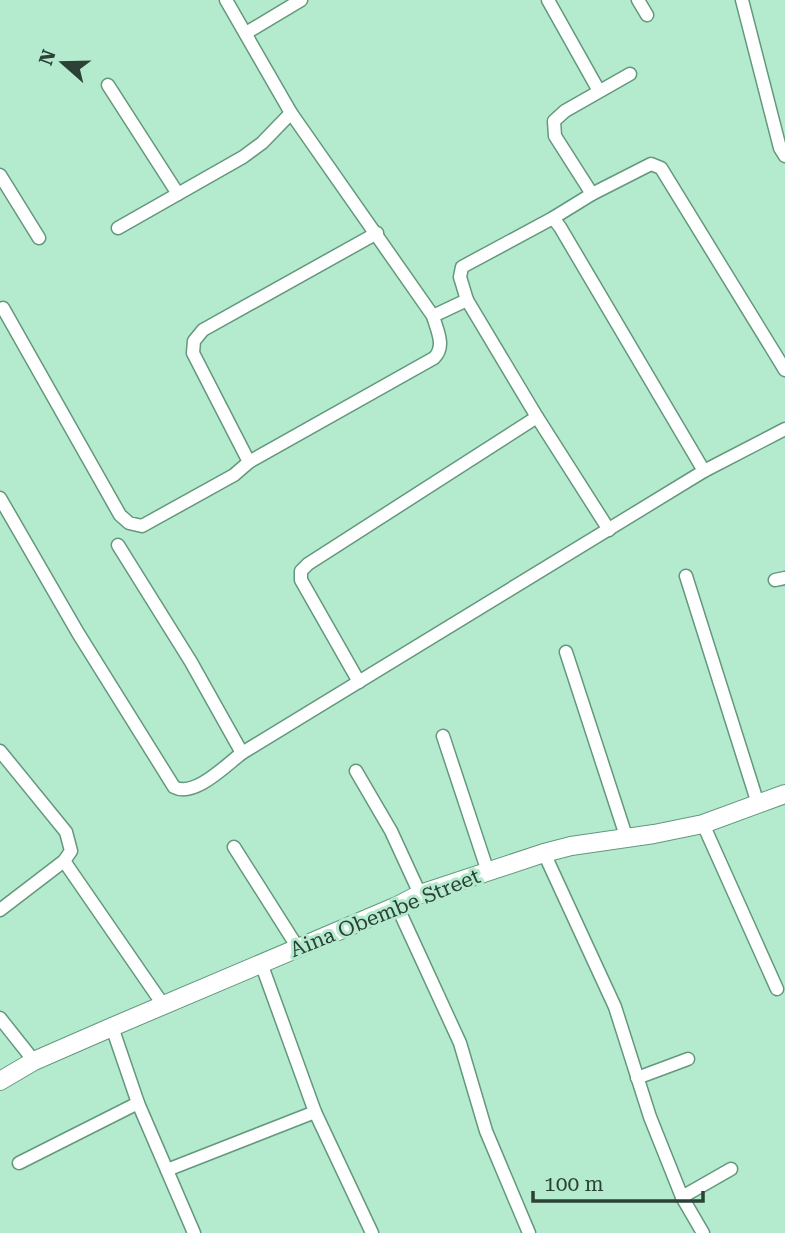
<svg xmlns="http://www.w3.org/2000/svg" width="785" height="1233" viewBox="0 0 785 1233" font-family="'Roboto Serif',serif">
  <rect width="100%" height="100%" fill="#b4ebce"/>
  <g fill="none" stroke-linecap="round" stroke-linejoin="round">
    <defs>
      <g id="street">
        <path d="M226 0 291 113 433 316C437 331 446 346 434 358L249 462"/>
        <path d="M548 0 599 91"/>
        <path d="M638 0 647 15"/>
        <path d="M742 0 780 148 785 156"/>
        <path d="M246 33 301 0"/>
        <path d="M108 85 178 194"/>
        <path d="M0 175 39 238"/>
        <path d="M592 194 555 136 554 121 565 111 630 74"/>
        <path d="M553 218 592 194 651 164 661 168 785 370"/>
        <path d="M118 228 243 157 262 143 291 113"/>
        <path d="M3 308 120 515 129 523 142 526 234 475 249 462 193 353 194 341 203 330 377 233"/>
        <path d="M433 316 467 300 537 417 609 530"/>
        <path d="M704 471 785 429"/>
        <path d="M0 498 78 633 174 787C194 798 225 766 242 753L704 471 560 227 553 218 462 267 460 277 467 300"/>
        <path d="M118 545 191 662 242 753"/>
        <path d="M686 576 758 804"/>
        <path d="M775 580 785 578"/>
        <path d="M566 652 626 836"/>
        <path d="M359 682 301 580V571L308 564 537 417"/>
        <path d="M443 736 488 872"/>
        <path d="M0 751 66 832 71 851 64 861 0 910"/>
        <path d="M356 771 391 831 420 894"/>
        <path d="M703 824 777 989"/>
        <path d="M234 847 298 948"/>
        <path d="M544 853 615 1007 650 1117 682 1197 703 1233"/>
        <path d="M64 861 164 1006"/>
        <path d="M397 906 460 1043 486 1131 529 1233"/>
        <path d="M261 963 315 1112 372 1233"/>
        <path d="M0 1018 34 1061"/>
        <path d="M112 1027 138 1103 194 1233"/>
        <path d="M637 1078 688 1059"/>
        <path d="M19 1163 138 1103"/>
        <path d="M167 1170 315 1112"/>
        <path d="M682 1197 731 1169"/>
      </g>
      <path id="secondary" d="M0 1081 34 1061 112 1027 397 906 420 894 544 853 571 846 654 834 703 824 785 794"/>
    </defs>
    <!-- street casing -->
    <use href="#street" stroke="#63987d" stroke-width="15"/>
    <!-- secondary casing -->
    <use href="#secondary" stroke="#63987d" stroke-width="20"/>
    <!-- street -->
    <use href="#street" stroke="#fff" stroke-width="12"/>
    <!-- secondary -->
    <use href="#secondary" stroke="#fff" stroke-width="18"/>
  </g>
  <g text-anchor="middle" stroke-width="6" stroke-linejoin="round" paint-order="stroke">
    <!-- street labels -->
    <g font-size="21" fill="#2c4237" stroke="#b4ebce">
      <text transform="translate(385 913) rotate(-22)" y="7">Aina Obembe Street</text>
    </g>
  </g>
  <!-- north arrow -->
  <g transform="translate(63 63) rotate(290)" stroke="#b4ebce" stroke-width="5" paint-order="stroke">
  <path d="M0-5L12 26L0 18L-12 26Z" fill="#2c4237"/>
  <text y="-10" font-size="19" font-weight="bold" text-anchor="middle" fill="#2c4237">N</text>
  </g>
  <!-- scale -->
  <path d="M533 1191v10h170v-10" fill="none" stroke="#2c4237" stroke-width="3.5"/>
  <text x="544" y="1191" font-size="21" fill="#2c4237" stroke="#b4ebce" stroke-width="5" paint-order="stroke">100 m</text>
</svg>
